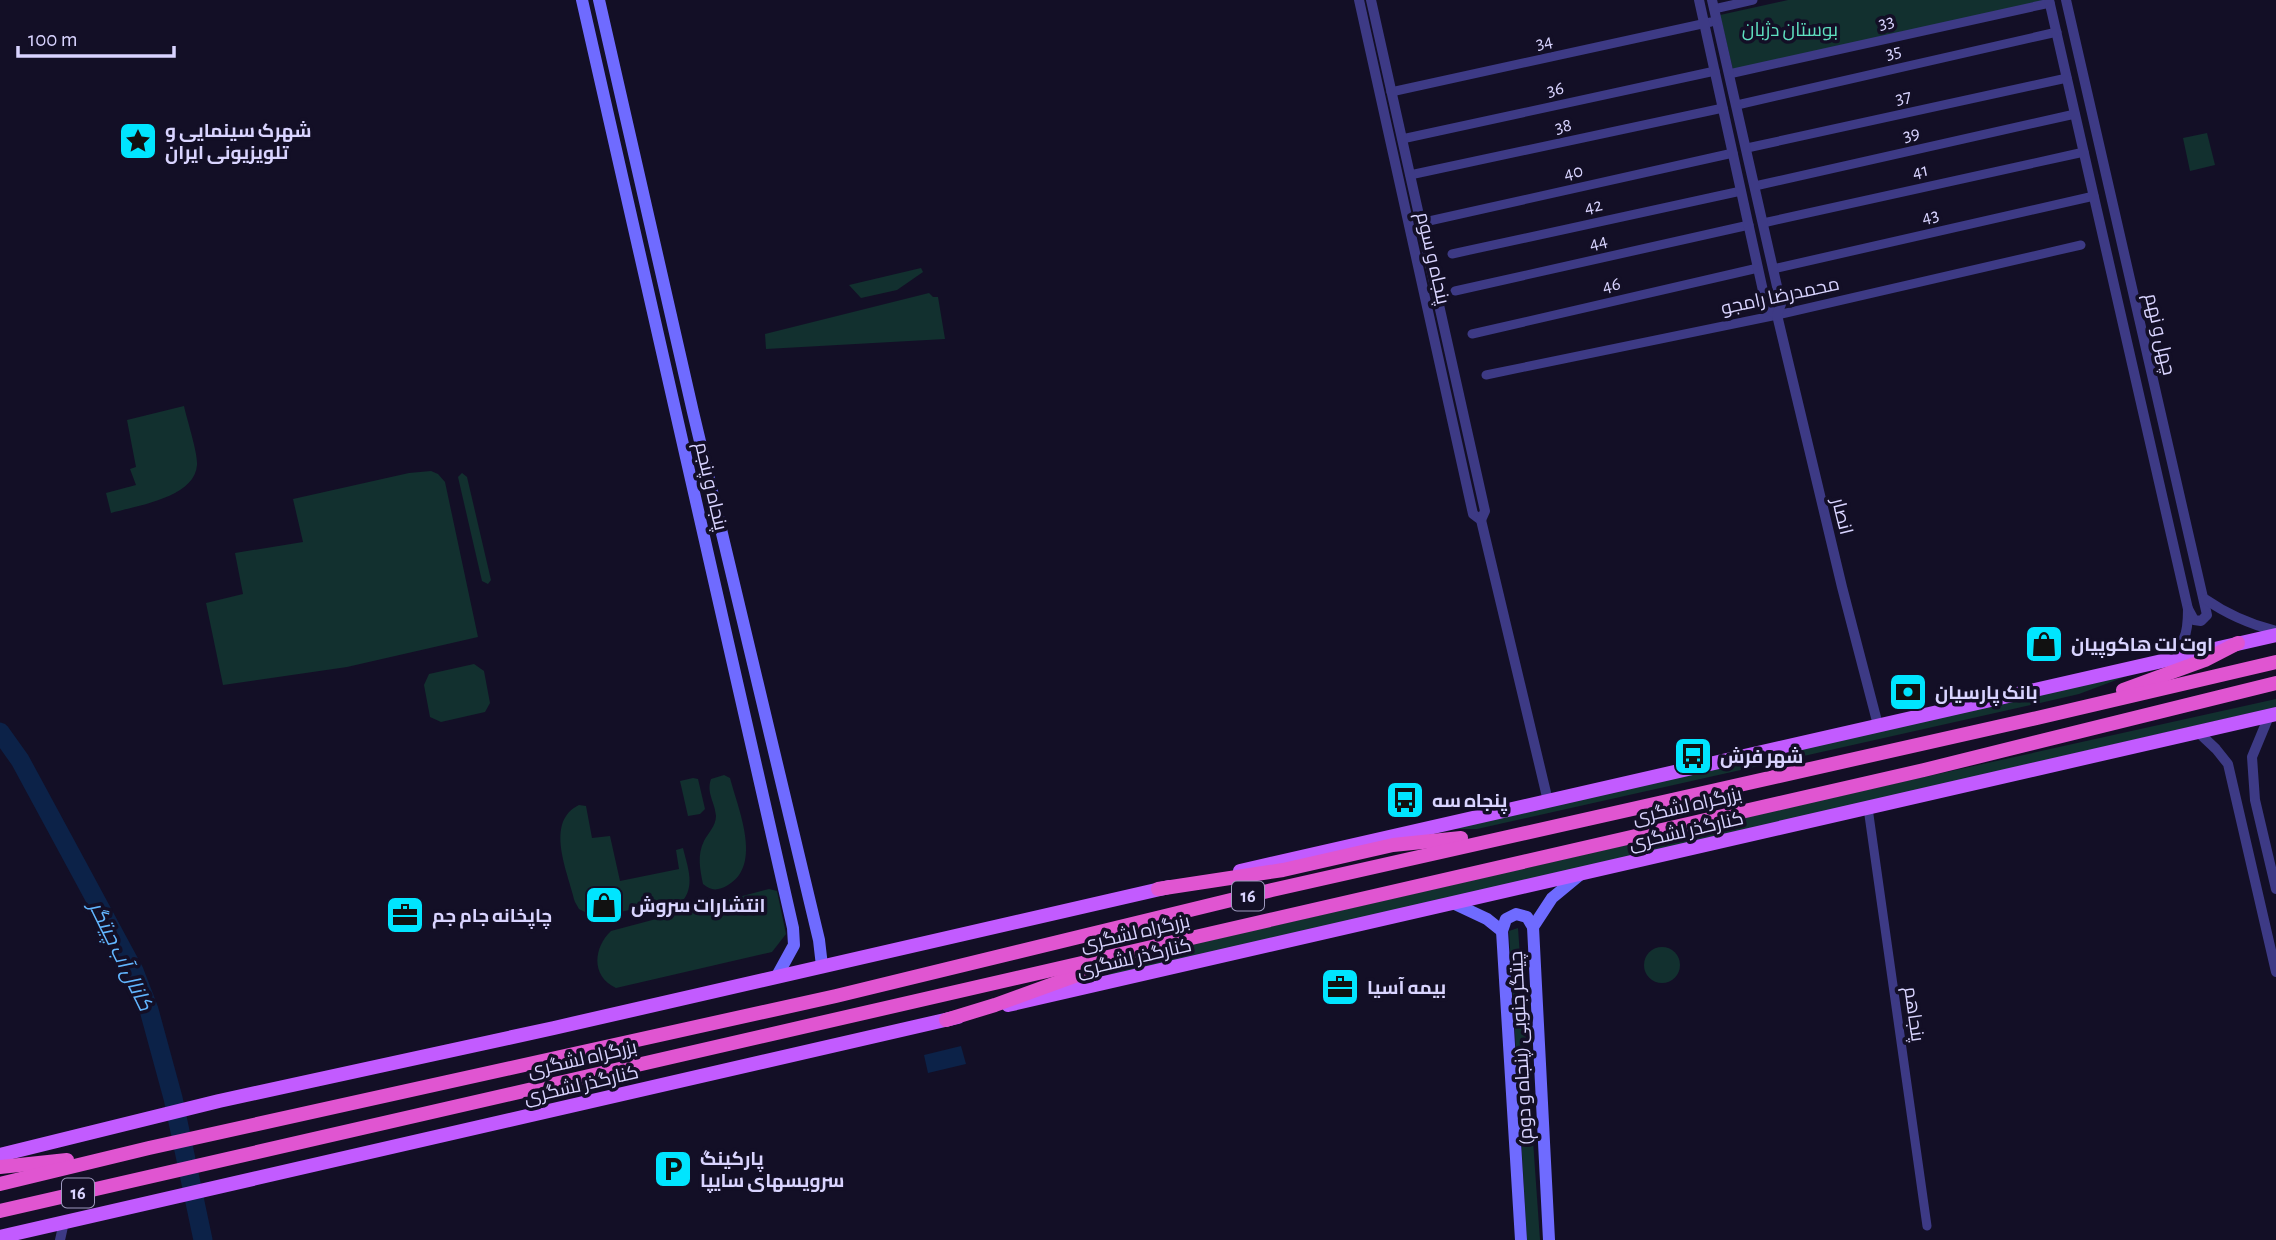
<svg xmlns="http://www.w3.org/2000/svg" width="2276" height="1240" viewBox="0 0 2276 1240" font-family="'Alegreya Sans',Cairo,sans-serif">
  <rect width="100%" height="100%" fill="#130f26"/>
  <!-- green -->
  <g fill="#12302f">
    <path d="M1788 0H2043V2L1733 70 1720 15Z"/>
    <path d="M2207 133 2215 165 2190 171 2183 138Z"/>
    <path d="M921 268 923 272 897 290 861 298 849 285Z"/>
    <path d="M929 293 933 297H938L945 339 766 349 765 334Z"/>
    <path d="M184 406C187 420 198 453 197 465 195 498 135 506 111 513L106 493 136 485 130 469 136 467 127 420Z"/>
    <path d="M431 471 438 474 445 482 478 637 347 667 223 685 206 603 243 594 235 553 303 542 293 499 409 473Z"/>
    <path d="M462 473 467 477 491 580 488 584 482 581 458 477Z"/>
    <path d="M474 664 484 671 490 703 485 712 441 722 430 717 424 685 429 674Z"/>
    <path d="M2143 670 2079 694 2040 703 1477 829H1448Z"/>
    <path d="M2276 699V707L1097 979 1173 949 1879 787Z"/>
    <path d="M724 775 730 778C738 809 763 865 728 885 718 891 711 891 703 884 700 869 697 855 704 841 708 833 716 826 716 816 715 802 706 793 711 779Z"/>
    <path d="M693 778 698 779 705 809 700 814 688 816 680 781Z"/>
    <path d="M579 805 586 806 592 838 610 836 620 881 679 869 676 850 683 848C687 865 695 884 684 899L595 917 579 909 575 902C568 872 544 822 579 805Z"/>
    <path d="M769 889 777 891 786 934 772 952 616 988C591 977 593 948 611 931Z"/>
    <path d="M1518 928 1540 1240H1527L1509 931Z"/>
    <circle cx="1662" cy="965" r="18"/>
  </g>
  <!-- water -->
  <path fill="#0c2248" d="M961 1046 966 1064 928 1073 924 1055Z"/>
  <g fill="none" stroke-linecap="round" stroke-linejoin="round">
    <!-- river -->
    <path stroke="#0c2248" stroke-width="19" d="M0 732 20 760 79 869 134 971 149 1010 173 1098 203 1240"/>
    <!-- minor -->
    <g stroke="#3d3a85" stroke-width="9">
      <path d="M1714 9 1753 0"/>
      <path d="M1729 74 2050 3"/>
      <path d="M1391 92 1711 22"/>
      <path d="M1737 105 2057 32"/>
      <path d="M1402 139 1715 71"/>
      <path d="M1747 148 2067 78"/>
      <path d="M1410 175 1723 108"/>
      <path d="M1755 186 2075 114"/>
      <path d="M1420 223 1733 153"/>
      <path d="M1763 223 2084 152"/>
      <path d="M1452 254 1741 191"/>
      <path d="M1773 269 2094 196"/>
      <path d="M1455 291 1749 225"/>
      <path d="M1472 334 1758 268"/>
      <path d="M1486 375 1777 315 2081 245"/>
      <path d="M1868 808 1927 1226"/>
    </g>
    <!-- tertiary -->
    <g stroke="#3d3a85" stroke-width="10">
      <path d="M1359 0 1473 514 1481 520 1548 801"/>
      <path d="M1371 0 1485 511 1481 520"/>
      <path d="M1699 0 1767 309 1777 315"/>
      <path d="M1712 0 1781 304 1777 315 1842 587 1878 725"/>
      <path d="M2049 0 2188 609C2188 638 2185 643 2162 660"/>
      <path d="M2066 0 2207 615 2201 621 2194 620 2188 609"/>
      <path d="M2205 599C2228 615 2249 624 2276 631"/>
      <path d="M2269 716 2252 757 2255 800 2276 889"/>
      <path d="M2198 732 2216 749 2228 764 2276 972"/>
      <path d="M60 1240 64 1222"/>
    </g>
    <!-- secondary -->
    <g stroke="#6f6bff" stroke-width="12">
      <path d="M582 0 793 928 794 945 777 976"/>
      <path d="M599 0 693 412 819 940 822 966"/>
      <path d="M1453 903 1487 919 1502 931"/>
      <path d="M1521 1240 1502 931 1506 919 1516 914 1527 917 1533 927"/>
      <path d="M1549 1240 1533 927 1552 898 1581 874"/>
    </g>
    <!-- primary -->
    <g stroke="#c25bff" stroke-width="14">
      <path d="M1240 871 2276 635"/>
      <path d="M1008 1005 2276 714"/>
      <path d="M0 1155 219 1101 554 1028 1169 887"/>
      <path d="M0 1237 958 1017"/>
    </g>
    <!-- trunk -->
    <g stroke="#e055d1" stroke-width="14">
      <path d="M2123 690 2205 660 2238 643"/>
      <path d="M1158 889 1283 870 1393 845 1461 838"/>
      <path d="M946 1020 995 1005 1097 968"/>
      <path d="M0 1167 67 1160"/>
      <path d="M0 1184 149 1148 836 996 1272 890 2037 718 2276 662"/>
      <path d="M0 1211 1924 770 2276 683"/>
    </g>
  </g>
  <!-- icons -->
  <defs>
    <symbol id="sight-square" viewBox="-11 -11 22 22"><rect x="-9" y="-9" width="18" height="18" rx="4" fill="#00e5ff" stroke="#130f26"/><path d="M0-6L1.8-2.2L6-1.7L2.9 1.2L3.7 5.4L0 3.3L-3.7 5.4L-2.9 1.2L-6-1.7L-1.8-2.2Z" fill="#111"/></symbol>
    <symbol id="shop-square" viewBox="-11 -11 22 22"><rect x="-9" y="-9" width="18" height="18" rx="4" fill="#00e5ff" stroke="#130f26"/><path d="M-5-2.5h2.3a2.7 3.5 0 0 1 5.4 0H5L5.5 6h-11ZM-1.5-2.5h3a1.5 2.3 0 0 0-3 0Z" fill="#111"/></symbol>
    <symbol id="bank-square" viewBox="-11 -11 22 22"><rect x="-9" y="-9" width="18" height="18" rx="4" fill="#00e5ff" stroke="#130f26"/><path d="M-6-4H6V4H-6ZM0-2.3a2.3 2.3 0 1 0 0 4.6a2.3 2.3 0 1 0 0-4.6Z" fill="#111"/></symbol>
    <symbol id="bus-square" viewBox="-11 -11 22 22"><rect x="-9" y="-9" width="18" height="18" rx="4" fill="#00e5ff" stroke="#130f26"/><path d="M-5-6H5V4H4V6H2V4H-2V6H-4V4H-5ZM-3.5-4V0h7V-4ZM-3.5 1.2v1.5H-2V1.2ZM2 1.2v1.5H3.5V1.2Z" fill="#111"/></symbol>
    <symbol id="office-square" viewBox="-11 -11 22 22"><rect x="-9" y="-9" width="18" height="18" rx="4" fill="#00e5ff" stroke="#130f26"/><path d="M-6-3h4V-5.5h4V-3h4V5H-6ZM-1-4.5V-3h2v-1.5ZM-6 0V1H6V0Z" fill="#111"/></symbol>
    <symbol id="parking-square" viewBox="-11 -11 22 22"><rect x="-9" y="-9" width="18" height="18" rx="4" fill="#00e5ff" stroke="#130f26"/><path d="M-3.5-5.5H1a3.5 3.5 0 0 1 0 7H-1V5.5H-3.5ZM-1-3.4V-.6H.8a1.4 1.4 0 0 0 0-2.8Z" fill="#111"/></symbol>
  </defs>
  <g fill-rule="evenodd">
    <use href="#sight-square" x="116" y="119" width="44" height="44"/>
    <use href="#shop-square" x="2022" y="622" width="44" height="44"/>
    <use href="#bank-square" x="1886" y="670" width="44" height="44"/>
    <use href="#bus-square" x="1671" y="734" width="44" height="44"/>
    <use href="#bus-square" x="1383" y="778" width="44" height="44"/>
    <use href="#shop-square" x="582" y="883" width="44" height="44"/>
    <use href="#office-square" x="383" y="893" width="44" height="44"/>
    <use href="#office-square" x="1318" y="965" width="44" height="44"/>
    <use href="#parking-square" x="651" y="1147" width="44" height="44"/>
  </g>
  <g text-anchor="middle" stroke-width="7" stroke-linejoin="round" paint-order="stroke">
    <!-- shield labels -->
    <g fill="#130f26" stroke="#9e99be" stroke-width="2">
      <rect x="1232" y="881.5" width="32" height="29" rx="5"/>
      <rect x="62" y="1178.5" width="32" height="29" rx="5"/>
    </g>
    <g font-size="18" font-weight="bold" fill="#d9d4ff">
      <text x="1248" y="902">16</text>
      <text x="78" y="1199">16</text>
    </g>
    <!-- street labels -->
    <g font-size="19" fill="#d9d4ff" stroke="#130f26">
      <text transform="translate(1886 21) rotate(-12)" y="7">33</text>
      <text transform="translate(1544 41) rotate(-12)" y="7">34</text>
      <text transform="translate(1893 51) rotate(-13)" y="7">35</text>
      <text transform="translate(1555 88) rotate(-12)" y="7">36</text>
      <text transform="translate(1903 96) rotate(-12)" y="7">37</text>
      <text transform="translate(1563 125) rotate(-12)" y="7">38</text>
      <text transform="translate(1911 133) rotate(-13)" y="7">39</text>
      <text transform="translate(1920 170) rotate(-12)" y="7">41</text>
      <text transform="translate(1573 171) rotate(-13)" y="7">40</text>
      <text transform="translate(1593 205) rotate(-12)" y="7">42</text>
      <text transform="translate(1930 215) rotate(-13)" y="7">43</text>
      <text transform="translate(1598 241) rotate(-13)" y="7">44</text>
      <text transform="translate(1434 258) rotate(77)" y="7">پنجاه و سوم</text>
      <text transform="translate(1611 284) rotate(-13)" y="7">46</text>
      <text transform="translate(1780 295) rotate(-12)" y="7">محمدرضا رامجو</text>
      <text transform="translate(2161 334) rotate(77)" y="7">چهل و نهم</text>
      <text transform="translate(712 486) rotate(77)" y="7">پنجاه و پنجم</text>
      <text transform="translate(1843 516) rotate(76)" y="7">انصار</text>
      <text transform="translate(1687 805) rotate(-13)" y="7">بزرگراه لشگری</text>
      <text transform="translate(1686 830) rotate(-13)" y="7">کنارگذر لشگری</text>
      <text transform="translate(1135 932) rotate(-13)" y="7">بزرگراه لشگری</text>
      <text transform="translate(1134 957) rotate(-13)" y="7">کنارگذر لشگری</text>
      <text transform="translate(1915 1014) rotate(82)" y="7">پنجاهم</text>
      <text transform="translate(1520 1048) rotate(-93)" y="7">چیتگر جنوبی (پنجاه و دوم)</text>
      <text transform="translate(582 1058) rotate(-13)" y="7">بزرگراه لشگری</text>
      <text transform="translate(581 1084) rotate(-13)" y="7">کنارگذر لشگری</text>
    </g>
    <!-- park labels -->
    <g font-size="19" fill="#5fe0c0" stroke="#130f26">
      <text x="1790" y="36">بوستان دژبان</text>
    </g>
    <!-- poi labels -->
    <g font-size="19" font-weight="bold" fill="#d9d4ff" stroke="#130f26" text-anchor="start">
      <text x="165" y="137">شهرک سینمایی و<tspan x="165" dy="22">تلویزیونی ایران</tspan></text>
      <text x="2071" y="651">اوت لت هاکوپیان</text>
      <text x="1935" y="699">بانک پارسیان</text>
      <text x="1720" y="763">شهر فرش</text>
      <text x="1432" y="807">پنجاه سه</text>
      <text x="631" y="912">انتشارات سروش</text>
      <text x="432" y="922">چاپخانه جام جم</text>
      <text x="1367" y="994">بیمه آسیا</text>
      <text x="700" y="1165">پارکینگ<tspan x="700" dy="22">سرویسهای سایپا</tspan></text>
    </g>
    <!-- water labels -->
    <g font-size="21" font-style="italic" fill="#62b6ff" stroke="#130f26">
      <text transform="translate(121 956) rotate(64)" y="7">کانال آب چیتگر</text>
    </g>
  </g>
  <!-- scale -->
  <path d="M18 46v10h156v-10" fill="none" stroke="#d9d4ff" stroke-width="3.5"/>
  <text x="28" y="46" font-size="21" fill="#d9d4ff" stroke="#130f26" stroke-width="5" paint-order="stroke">100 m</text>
</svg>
